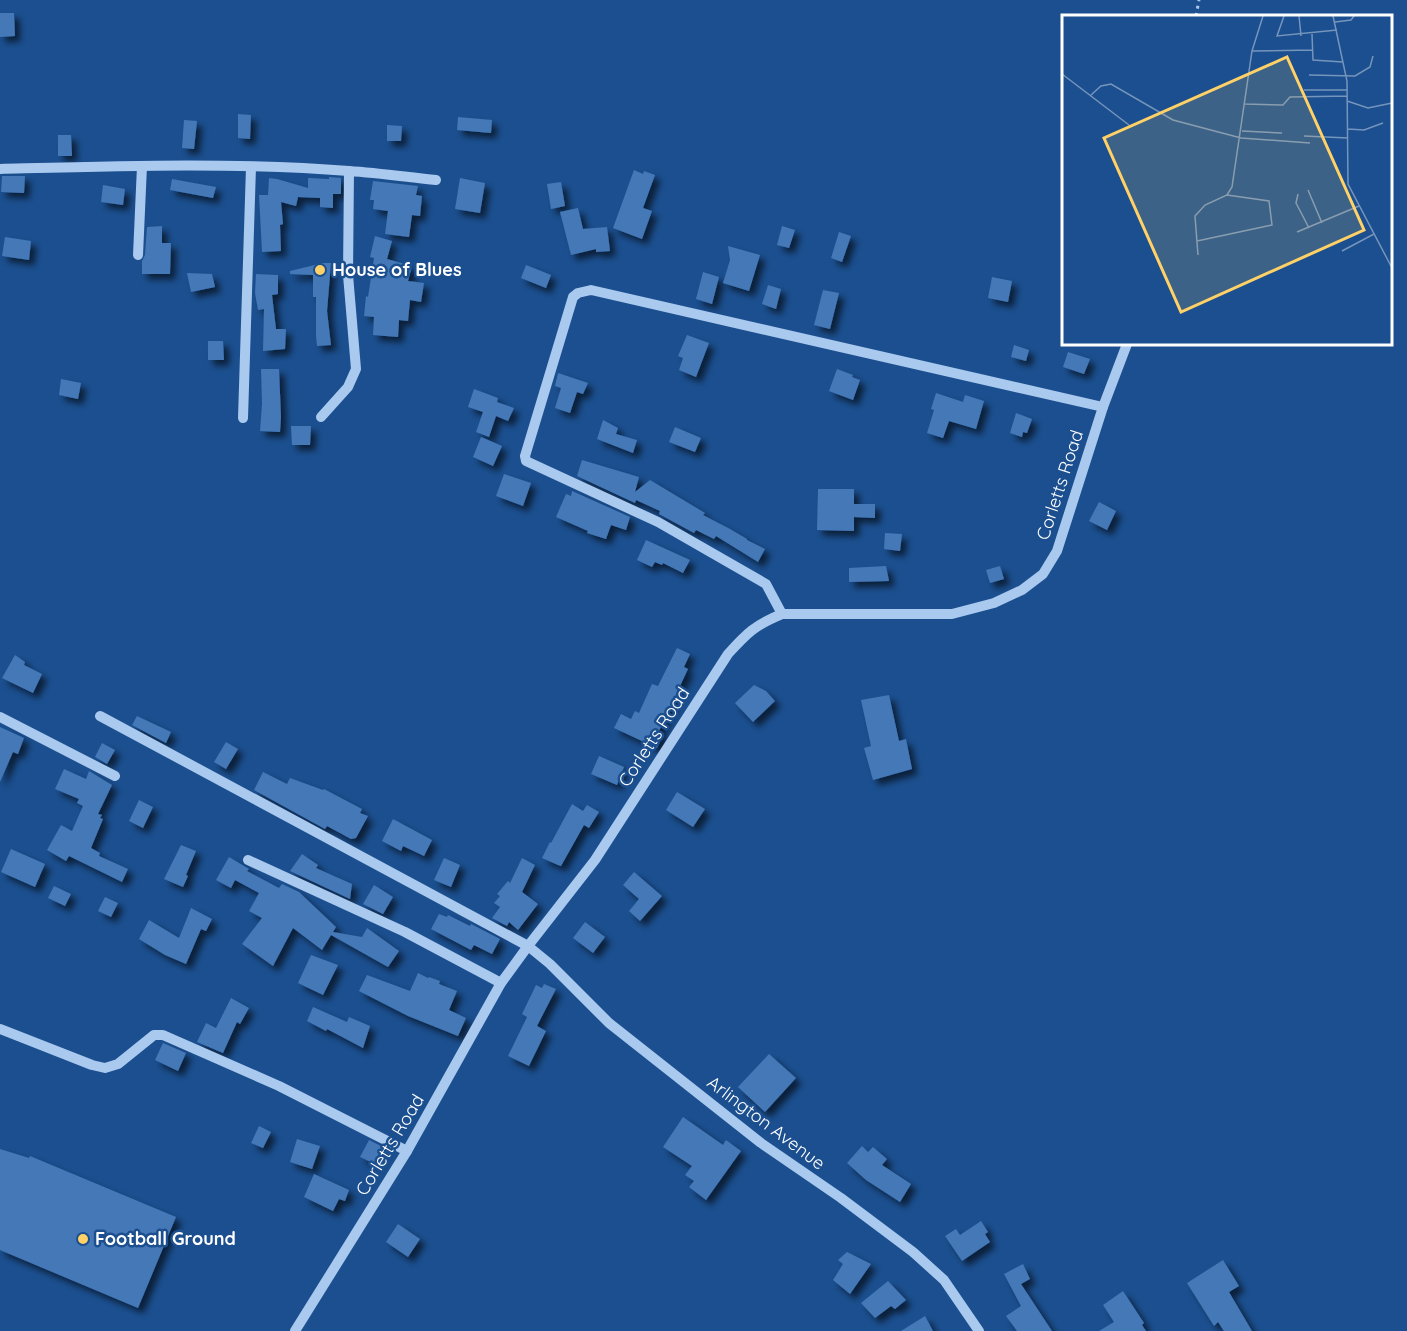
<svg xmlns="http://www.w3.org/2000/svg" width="1407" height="1331" viewBox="0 0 1407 1331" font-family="Quicksand,sans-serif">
  <defs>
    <filter id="shadow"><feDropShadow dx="5.5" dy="5.5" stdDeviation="3" flood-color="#0009"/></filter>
  </defs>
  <rect width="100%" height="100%" fill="#1b4f8f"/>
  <!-- building -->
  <g fill="#4478b7" filter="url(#shadow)">
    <path d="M0 13H14L15 36 0 37Z"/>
    <path d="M238 114 251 115 250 139 238 138Z"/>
    <path d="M458 117 492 120 491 133 457 130Z"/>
    <path d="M184 120 197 121 194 149 182 148Z"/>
    <path d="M387 125 402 126 401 141H387Z"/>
    <path d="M58 135H71L72 156H58Z"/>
    <path d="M634 170 643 174 644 171 655 175 643 208 652 211 642 239 613 228Z"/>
    <path d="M2 176H25L24 193 1 192Z"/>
    <path d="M329 177 341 178V194H333V208L320 207V198L298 197 296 206 281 202 283 224 280 225 281 251 262 252 259 195H268L269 178 277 179 308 188V178L329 179Z"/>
    <path d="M460 178 485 183 480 213 455 209Z"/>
    <path d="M172 179 216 187 213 198 170 190Z"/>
    <path d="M373 181 418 186 416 195 422 196 420 216 412 215 409 237 385 234 388 211 373 209 374 200H370Z"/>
    <path d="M561 182 565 206 551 209 547 184Z"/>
    <path d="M103 185 125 189 123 205 101 202Z"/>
    <path d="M578 208 583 229 607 227 610 251 596 252V249L571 255 560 212Z"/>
    <path d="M162 226V243H171L170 274H142V261L145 255 147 227Z"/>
    <path d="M782 226 795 230 789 248 777 245Z"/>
    <path d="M839 232 851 236 842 262 831 258Z"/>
    <path d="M375 236 392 241 387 259 412 266 408 281 424 283 421 302 410 300 408 321 399 320 398 337 373 335 374 317 364 316 366 296 368 297 374 258 370 257Z"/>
    <path d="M5 237 31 241 29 260 2 256Z"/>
    <path d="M728 246 760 255 749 291 723 283 730 260Z"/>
    <path d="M323 263H331L327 311 331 345 317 346 316 336V297H313V275L290 274V271Z"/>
    <path d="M526 265 551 275 546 288 521 278Z"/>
    <path d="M703 272 719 277 712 304 696 299Z"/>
    <path d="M187 273 212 274 215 287 191 292Z"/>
    <path d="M256 274 278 275V294L272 295 276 329H286L285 349 263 351 264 309 258 310 255 293Z"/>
    <path d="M992 277 1012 281 1008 302 988 298Z"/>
    <path d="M768 285 781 289 776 309 762 304Z"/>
    <path d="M823 290 839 293 830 329 814 325Z"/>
    <path d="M687 335 709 343 696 377 679 370 683 358 678 356Z"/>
    <path d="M208 341H223L224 360H208Z"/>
    <path d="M1014 345 1029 350 1026 361 1011 357Z"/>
    <path d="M1068 352 1090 359 1084 374 1063 367Z"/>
    <path d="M261 369H279L281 417 280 432 260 431 262 404Z"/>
    <path d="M837 369 853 375 852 377 860 380 853 400 829 391Z"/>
    <path d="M558 373 588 383 583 394 577 392 570 413 555 408 561 388 555 386Z"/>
    <path d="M61 379 81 383 78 399 59 395Z"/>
    <path d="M474 389 498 398 497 402 514 408 508 421 496 416 489 437 476 432 483 412 468 407Z"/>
    <path d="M936 393 963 402 965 395 984 401 976 429 949 421 943 438 927 433 934 410 931 409Z"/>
    <path d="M1016 413 1032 419 1027 433 1023 432 1022 437 1010 433Z"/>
    <path d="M603 420 618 428 616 434 637 440 633 453 597 439Z"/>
    <path d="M291 426H311L310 445H292Z"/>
    <path d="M675 427 701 438 695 452 669 442Z"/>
    <path d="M481 437 502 446 493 466 473 457Z"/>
    <path d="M582 460 639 477 635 492 650 480 705 513 703 515 730 529 747 539V540L765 549 758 562 716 536 714 539 696 530 694 533 659 514 660 511 636 500 635 503 577 476Z"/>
    <path d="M504 474 531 483 523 506 496 496Z"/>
    <path d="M818 489H854V504H875V518L854 517V531L817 530Z"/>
    <path d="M572 491 630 517 626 530 611 525 606 539 587 533 588 531 556 517 566 494 571 496Z"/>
    <path d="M1099 502 1116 511 1107 530 1089 521Z"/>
    <path d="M885 533 902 534 900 551 884 549Z"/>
    <path d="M646 540 690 560 683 573 663 563 662 565 655 562 652 567 637 560Z"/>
    <path d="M886 566 889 581 849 582V568Z"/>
    <path d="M1000 566 1004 579 990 583 986 570Z"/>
    <path d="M677 648 690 654 684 667 688 669 658 733 663 735 657 748 614 728 621 714 631 719 635 711 639 713 652 684 658 686Z"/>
    <path d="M15 655 25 662 24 665 42 674 33 693 2 678Z"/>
    <path d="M754 685 766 691 775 701 753 722 735 703Z"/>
    <path d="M889 695 899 741 906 739 912 769 873 780 864 748 871 746 861 700Z"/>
    <path d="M137 716 171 732 166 743 132 725Z"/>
    <path d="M0 727 24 738 18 754 13 752 0 782Z"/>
    <path d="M226 742 238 749 226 769 214 762Z"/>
    <path d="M102 743 115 750 107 764 95 757Z"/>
    <path d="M599 756 624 767 617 785 591 774Z"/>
    <path d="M64 769 86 779 89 771 112 785 98 814 102 815 100 818 103 819 91 848 100 853 99 856 128 869 122 882 69 856 66 861 47 850 61 825 72 831 83 806 77 803 79 799 55 789Z"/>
    <path d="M263 772 287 784 290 778 323 790 324 789 362 809 360 813 368 816 356 838 351 839 327 826 325 829 254 790Z"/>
    <path d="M677 792 705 809 693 827 666 810Z"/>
    <path d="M139 800 153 807 143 828 129 821Z"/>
    <path d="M572 804 583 811 587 805 599 812 589 828 584 825 561 866 558 865 542 858 550 842 551 843Z"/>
    <path d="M393 819 432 840 424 856 403 846 401 851 382 841Z"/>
    <path d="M181 845 196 851 186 875 188 876 183 887 164 879Z"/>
    <path d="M11 849 45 864 35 887 1 872Z"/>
    <path d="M302 854 318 865 316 868 352 884 350 899 290 871Z"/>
    <path d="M229 857 249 869 247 871 279 888 282 884 299 892 336 927 333 932 362 937 367 928 399 951 388 967 331 935 322 950 293 928 273 966 242 944 262 918 249 911 259 893 235 880 231 888 216 880Z"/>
    <path d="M444 858 460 865 451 887 434 880Z"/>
    <path d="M522 858 535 865 522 892 538 904 518 930 509 922 507 926 492 918 500 907 494 903 500 896 497 894 508 881 510 883Z"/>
    <path d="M634 872 662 896 640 921 629 911 639 899 623 885Z"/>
    <path d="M374 885 393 897 383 914 363 904Z"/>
    <path d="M54 886 71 894 65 906 48 898Z"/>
    <path d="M105 897 118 903 111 917 98 911Z"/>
    <path d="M191 908 212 919 206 931 201 929 186 964 165 955 139 939 149 920 179 938Z"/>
    <path d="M439 914 447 917 448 915 470 926 471 924 500 939 492 954 474 945 471 950 431 929Z"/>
    <path d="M585 922 605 937 593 953 573 938Z"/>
    <path d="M311 955 338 965 323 995 298 983Z"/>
    <path d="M418 973 428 978 429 977 440 981 439 984 457 991 449 1010 466 1018 458 1036 408 1016 359 991 367 975 410 991Z"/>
    <path d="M544 984 556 989 537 1026 546 1031 529 1066 508 1056 527 1017 522 1014 536 985 542 988Z"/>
    <path d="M231 998 249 1008 240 1024 237 1022 223 1053 197 1042 206 1023 216 1028Z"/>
    <path d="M313 1007 347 1022 349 1017 370 1026 363 1048 327 1029 326 1031 307 1021Z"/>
    <path d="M163 1043 186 1053 178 1071 155 1060Z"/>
    <path d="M769 1054 796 1078 765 1112 738 1087Z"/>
    <path d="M683 1117 723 1145 726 1140 741 1151 706 1200 689 1187 694 1181 685 1175 692 1166 663 1147Z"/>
    <path d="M259 1126 271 1132 263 1148 251 1143Z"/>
    <path d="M297 1139 320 1146 312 1169 290 1162Z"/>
    <path d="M369 1140 383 1147 375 1164 360 1157Z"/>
    <path d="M862 1146 868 1152 873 1147 887 1159 882 1165 911 1184 900 1202 866 1180 847 1163Z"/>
    <path d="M0 1149 29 1158 30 1156 176 1217 138 1308 0 1250Z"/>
    <path d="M314 1174 349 1190 345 1201 339 1199 333 1211 304 1197Z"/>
    <path d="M981 1221 988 1232 985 1234 990 1242 962 1261 945 1236 956 1229 960 1235Z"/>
    <path d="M398 1224 420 1239 408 1257 386 1242Z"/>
    <path d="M847 1252 871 1264 850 1294 833 1280 843 1264 838 1260Z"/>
    <path d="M1223 1260 1239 1286 1229 1292 1252 1331H1224L1218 1322 1214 1326 1187 1283Z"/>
    <path d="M1023 1264 1030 1279 1021 1284 1052 1331H1017L1006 1316 1021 1306 1004 1274Z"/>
    <path d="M888 1281 906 1300 895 1309 891 1306 875 1318 861 1303Z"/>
    <path d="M1123 1291 1144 1323 1142 1325 1146 1331H1099L1114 1322 1103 1305Z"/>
    <path d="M925 1316 933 1331H901Z"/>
  </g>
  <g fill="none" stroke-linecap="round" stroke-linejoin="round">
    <!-- path -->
    <path stroke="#a9c9ee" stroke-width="3" stroke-dasharray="3 4.5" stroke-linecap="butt" d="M1196 16 1199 0"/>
    <!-- minor -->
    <g stroke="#a9c9ee" stroke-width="10">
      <path d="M0 169C116 166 233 162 349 171 378 173 407 177 436 180"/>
      <path d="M138 255 142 166"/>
      <path d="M321 417 348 387 356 369 348 275 349 171"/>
      <path d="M243 418 251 167"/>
      <path d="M782 614 766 584 658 522 526 461 525 456 573 297 578 293 591 290 1103 407"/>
      <path d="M100 716 528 946 550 964 609 1023 761 1143 841 1198 913 1252 944 1280 979 1331"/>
      <path d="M0 717 115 776"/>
      <path d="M248 860 405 932 501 983"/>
      <path d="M0 1029 92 1065 105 1068 118 1064 154 1035H163L279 1086 407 1151"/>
      <path d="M295 1331 407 1151 501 983 528 946 595 860 728 654C747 633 755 625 782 614H952L994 603 1022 590 1043 574 1057 551 1103 407 1127 344"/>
    </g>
  </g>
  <!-- markers -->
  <g fill="#ffd166" stroke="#1b4f8f" stroke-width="2">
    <circle cx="320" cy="270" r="6"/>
    <circle cx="83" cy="1239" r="6"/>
  </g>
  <g text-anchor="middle" stroke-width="5" stroke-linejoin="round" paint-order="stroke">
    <!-- poi labels -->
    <g font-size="18" font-weight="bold" fill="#fff" stroke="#1b4f8f" text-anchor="start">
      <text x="332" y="276">House of Blues</text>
      <text x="95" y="1245">Football Ground</text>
    </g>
    <!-- street labels -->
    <g font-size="18" fill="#fff" stroke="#1b4f8f">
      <text transform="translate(1060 485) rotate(-72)" y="6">Corletts Road</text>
      <text transform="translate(654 737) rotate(-57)" y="6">Corletts Road</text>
      <text transform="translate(766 1123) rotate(37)" y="6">Arlington Avenue</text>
      <text transform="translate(390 1145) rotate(-59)" y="6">Corletts Road</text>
    </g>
  </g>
  <!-- overview -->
  <g transform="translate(1062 15)">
    <rect width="330" height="330" fill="#1b4f8f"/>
    <path fill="none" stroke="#7695bc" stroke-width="1.5" d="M222 1 215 21 275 15M237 1 239 21M271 1 285 66 286 169 330 253M273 7 289 5 292 1M250 19 251 45 281 47M190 36 251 35M0 59 67 110M247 60 293 61 308 52 311 41M242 75H285M29 80 39 71 49 69 111 105 179 123 248 128M285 86 306 93 330 88M183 89 221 90 228 82 285 81M286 114 302 115 321 108M180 116 220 118M242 121 286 123M246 175 260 208M236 179 234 188 247 213M235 217 297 191M135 226 210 210 207 186 165 180M280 236 312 219M136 240 133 201 143 190 165 180 170 172 190 36 201 1"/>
    <path fill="#ffd166" fill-opacity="0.15" stroke="#ffd166" stroke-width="3" d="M225 42 302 215 119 297 42 123Z"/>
    <rect width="330" height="330" fill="none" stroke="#fff" stroke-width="3"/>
  </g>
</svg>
